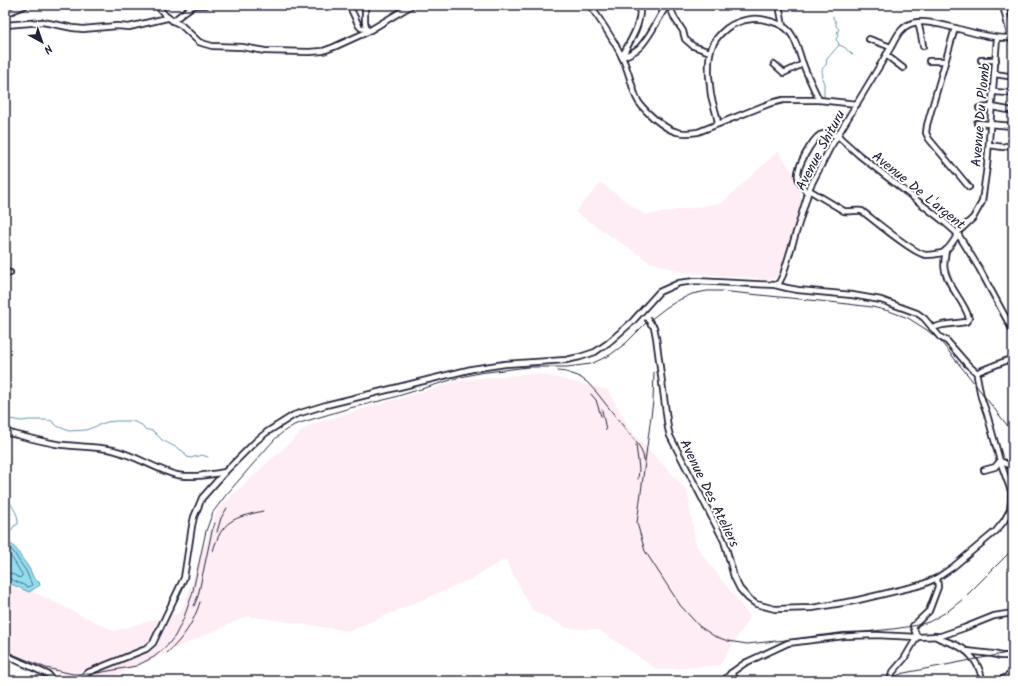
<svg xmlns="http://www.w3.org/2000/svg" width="1018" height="686" viewBox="0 0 1018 686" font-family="Kalam,sans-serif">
  <rect width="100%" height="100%" fill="#fff"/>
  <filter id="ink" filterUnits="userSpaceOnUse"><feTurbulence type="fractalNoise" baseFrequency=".025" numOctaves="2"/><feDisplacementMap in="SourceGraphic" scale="8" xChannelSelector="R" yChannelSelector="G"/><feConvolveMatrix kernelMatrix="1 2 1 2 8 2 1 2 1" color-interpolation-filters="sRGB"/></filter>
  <g filter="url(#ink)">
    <!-- built -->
    <g fill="#feedf4">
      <path d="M778 151 799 182 801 204 779 278 764 279 682 272 650 262 575 212 601 183 636 209 646 215 722 203Z"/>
      <path d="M537 373 608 390 630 430 687 490 696 546 750 617 720 665 658 670 599 630 567 628 532 610 505 559 471 579 349 631 248 616 102 681H79L5 656V578L114 631 179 613 181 612 218 508 309 425 461 380Z"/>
    </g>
    <!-- water -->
    <path fill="#91def1" stroke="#6593a8" d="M5 543C15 544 16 549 21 557 24 561 28 566 30 570 33 576 33 580 39 582L40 585 29 592 5 581Z"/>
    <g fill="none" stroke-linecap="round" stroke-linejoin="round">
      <!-- shore -->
      <g stroke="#4e6d84" stroke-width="1">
        <path d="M5 547 10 548 15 554 17 558 26 571 32 585 28 587 8 578 5 577"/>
        <path d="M5 552C12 555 17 567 22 574V576L20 578 10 573 5 572"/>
      </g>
      <!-- stream -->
      <g stroke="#6593a8" stroke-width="1">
        <path d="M839 45 844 47 853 55"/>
        <path d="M824 97V83L822 79 823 75C821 70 822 68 826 65L827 59 839 45 838 42 836 40 838 35 837 33 839 29 836 26V22L833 18V16"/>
        <path d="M5 418 21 421 29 420H46L52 421 57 426 69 431 86 430 107 422 116 421H132L142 425 144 429 153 431 162 440 183 451 187 457 191 458C195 456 198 457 202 455L208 457"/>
        <path d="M5 495C10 504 19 513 18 524L14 526 11 531 5 535"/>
      </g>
      <defs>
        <g id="minor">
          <path d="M159 5 160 9 165 15 173 21 181 25 199 42 205 44 212 46 242 47 265 51 309 52 323 51 334 47 367 32 412 5"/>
          <path d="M199 5H206"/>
          <path d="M349 5 359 26 361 28 366 29"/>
          <path d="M365 5V22L367 31"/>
          <path d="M590 5C601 22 613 38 622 57 628 69 631 84 636 97 641 109 664 129 677 132 684 134 691 133 698 132L771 103 783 100H819L857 104"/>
          <path d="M669 5 675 19 683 31 685 39 693 46 710 52"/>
          <path d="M779 5 783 26"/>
          <path d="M1003 5 1011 39 1013 42"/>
          <path d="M5 14 26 5"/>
          <path d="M173 21 191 7 196 5"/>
          <path d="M918 22C920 30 922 38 923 46"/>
          <path d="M5 25 43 22 73 28 83 29 117 26 129 27 167 18"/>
          <path d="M955 28 927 125 926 133 929 139 969 187"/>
          <path d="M869 39 891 47"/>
          <path d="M886 55 903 68"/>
          <path d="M622 57C628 55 634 52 639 48 650 37 658 19 667 5"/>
          <path d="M622 57C631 38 641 27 640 5"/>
          <path d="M981 60H996"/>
          <path d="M929 61H945"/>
          <path d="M774 64 784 73 803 64"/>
          <path d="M995 74 1008 76"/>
          <path d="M994 92 1009 93"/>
          <path d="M979 108 992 107 1008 110"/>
          <path d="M977 123 1013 126"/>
          <path d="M718 124C717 114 713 105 711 95 710 89 710 83 709 77 708 56 709 42 727 28 734 23 743 20 752 19 763 18 782 23 789 31 797 40 799 54 803 64 808 77 814 89 819 100"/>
          <path d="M989 145 1003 147 1006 146"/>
          <path d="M809 190 844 211C850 212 856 210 862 211 874 220 914 254 926 255 930 255 938 254 942 253 949 250 954 240 958 234"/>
          <path d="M807 193C804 188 799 183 798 177 796 168 812 140 820 135 825 132 832 134 838 136L859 155 942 220 958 234 979 268 1013 331"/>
          <path d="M957 233 973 218 982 202 987 166 997 38"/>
          <path d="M5 272 10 273"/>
          <path d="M775 285 787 288 798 290 852 295 881 300 917 313 924 318 940 337 947 341 968 365 977 373"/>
          <path d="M651 324 654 327 656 337 668 428 670 436 724 541 727 551 734 577 740 589 748 598 756 604 775 609 812 608 854 601 921 585 937 578 953 567 996 531 1004 521 1010 510 1011 500V491L1000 461 987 414 981 397 977 376V373L980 371 1013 358"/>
          <path d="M932 328 942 325 966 322 969 318C964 301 949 288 945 271 943 265 945 257 946 250"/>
          <path d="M5 432C22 436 39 441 56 444 75 447 95 446 113 450 133 455 151 466 170 473 186 479 209 475 225 472"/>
          <path d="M984 470 995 467 1000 461 1013 467"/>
          <path d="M935 636C942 641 951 642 958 646 971 652 981 667 982 681"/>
          <path d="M966 651 993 654 1001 656H1006L1013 654"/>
          <path d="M5 655 49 675 52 681"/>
          <path d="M731 673 737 681"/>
          <path d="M77 681 89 672 146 649 153 643 184 578 192 526 194 517 202 498 225 472 256 441 267 432 294 415 326 405 472 369 505 364 566 360 580 357 595 352 608 343 632 322 659 292 679 283 695 281 775 285 779 283 783 275 810 187 830 148 891 47C896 38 900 28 910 24 922 19 943 25 955 28 974 33 994 39 1013 38"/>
          <path d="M724 681 731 673 745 663 788 643 844 636 876 635 917 637 941 636 964 628 994 616 1013 613"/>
          <path d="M892 681 891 677 892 673 904 659 917 637 913 626 929 611 938 587 937 578"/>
          <path d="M1000 681 1013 673"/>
        </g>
      </defs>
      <!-- minor casing -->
      <use href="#minor" stroke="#22223b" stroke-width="8"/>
      <!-- minor -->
      <use href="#minor" stroke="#fff" stroke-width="4.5"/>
      <!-- rail -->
      <g stroke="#22223b" stroke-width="1">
        <path d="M558 371 566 372 578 376 587 382 597 393 639 446 643 455 644 461"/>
        <path d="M654 372 653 401 637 523 645 551 680 605 699 626 714 636 728 641 747 644 893 629 913 626 929 622 948 611 963 599 1013 549"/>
        <path d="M591 394 596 400 601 416"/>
        <path d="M602 410 606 430"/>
        <path d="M636 445 639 469 638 479"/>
        <path d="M217 532 221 518 227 508"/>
        <path d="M213 551C222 520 233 518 263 511"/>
        <path d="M194 606 198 596 212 531 215 523"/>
        <path d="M5 651 46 668 73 674H92L136 666 154 657 166 647 175 636 183 620 192 595 206 531 213 512 226 495 274 440 283 432 294 425 303 422 350 408 388 399 461 377 479 373 528 367H567L591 364 610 355 626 343 646 323 667 307 679 300 692 294 707 291H720L839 303 872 307 889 311 908 318 927 330 941 342 971 379 1007 425 1013 430"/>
        <path d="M167 653C183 639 194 622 200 602"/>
        <path d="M882 681 904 673 1013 652"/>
      </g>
      <defs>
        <path id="minor-bridge" d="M647 318 651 324"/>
      </defs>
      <!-- minor-bridge casing -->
      <use href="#minor-bridge" stroke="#22223b" stroke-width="8" stroke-linecap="butt"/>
      <!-- minor-bridge -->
      <use href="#minor-bridge" stroke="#fff" stroke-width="4.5"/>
    </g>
  </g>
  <g text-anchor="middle" stroke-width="4" stroke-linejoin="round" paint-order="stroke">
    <!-- street labels -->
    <g font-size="14" fill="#22223b" stroke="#fff">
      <text transform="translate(980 115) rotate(-85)" y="5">Avenue Du Plomb</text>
      <text transform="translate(820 150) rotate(-62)" y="5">Avenue Shituru</text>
      <text transform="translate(919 190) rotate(39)" y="5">Avenue De L'argent</text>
      <text transform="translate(710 493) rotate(64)" y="5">Avenue Des Ateliers</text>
    </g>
  </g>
  <!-- margin -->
  <rect width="1018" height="686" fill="none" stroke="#fff" stroke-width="20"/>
  <rect x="10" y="10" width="998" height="666" fill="none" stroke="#22223b" stroke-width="1.5" filter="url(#ink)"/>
  <!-- north arrow -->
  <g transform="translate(42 42) rotate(140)" stroke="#ffffff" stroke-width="3" paint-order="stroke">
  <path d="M0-3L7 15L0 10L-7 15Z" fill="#22223b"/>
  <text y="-6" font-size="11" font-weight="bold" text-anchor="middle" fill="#22223b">N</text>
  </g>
</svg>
